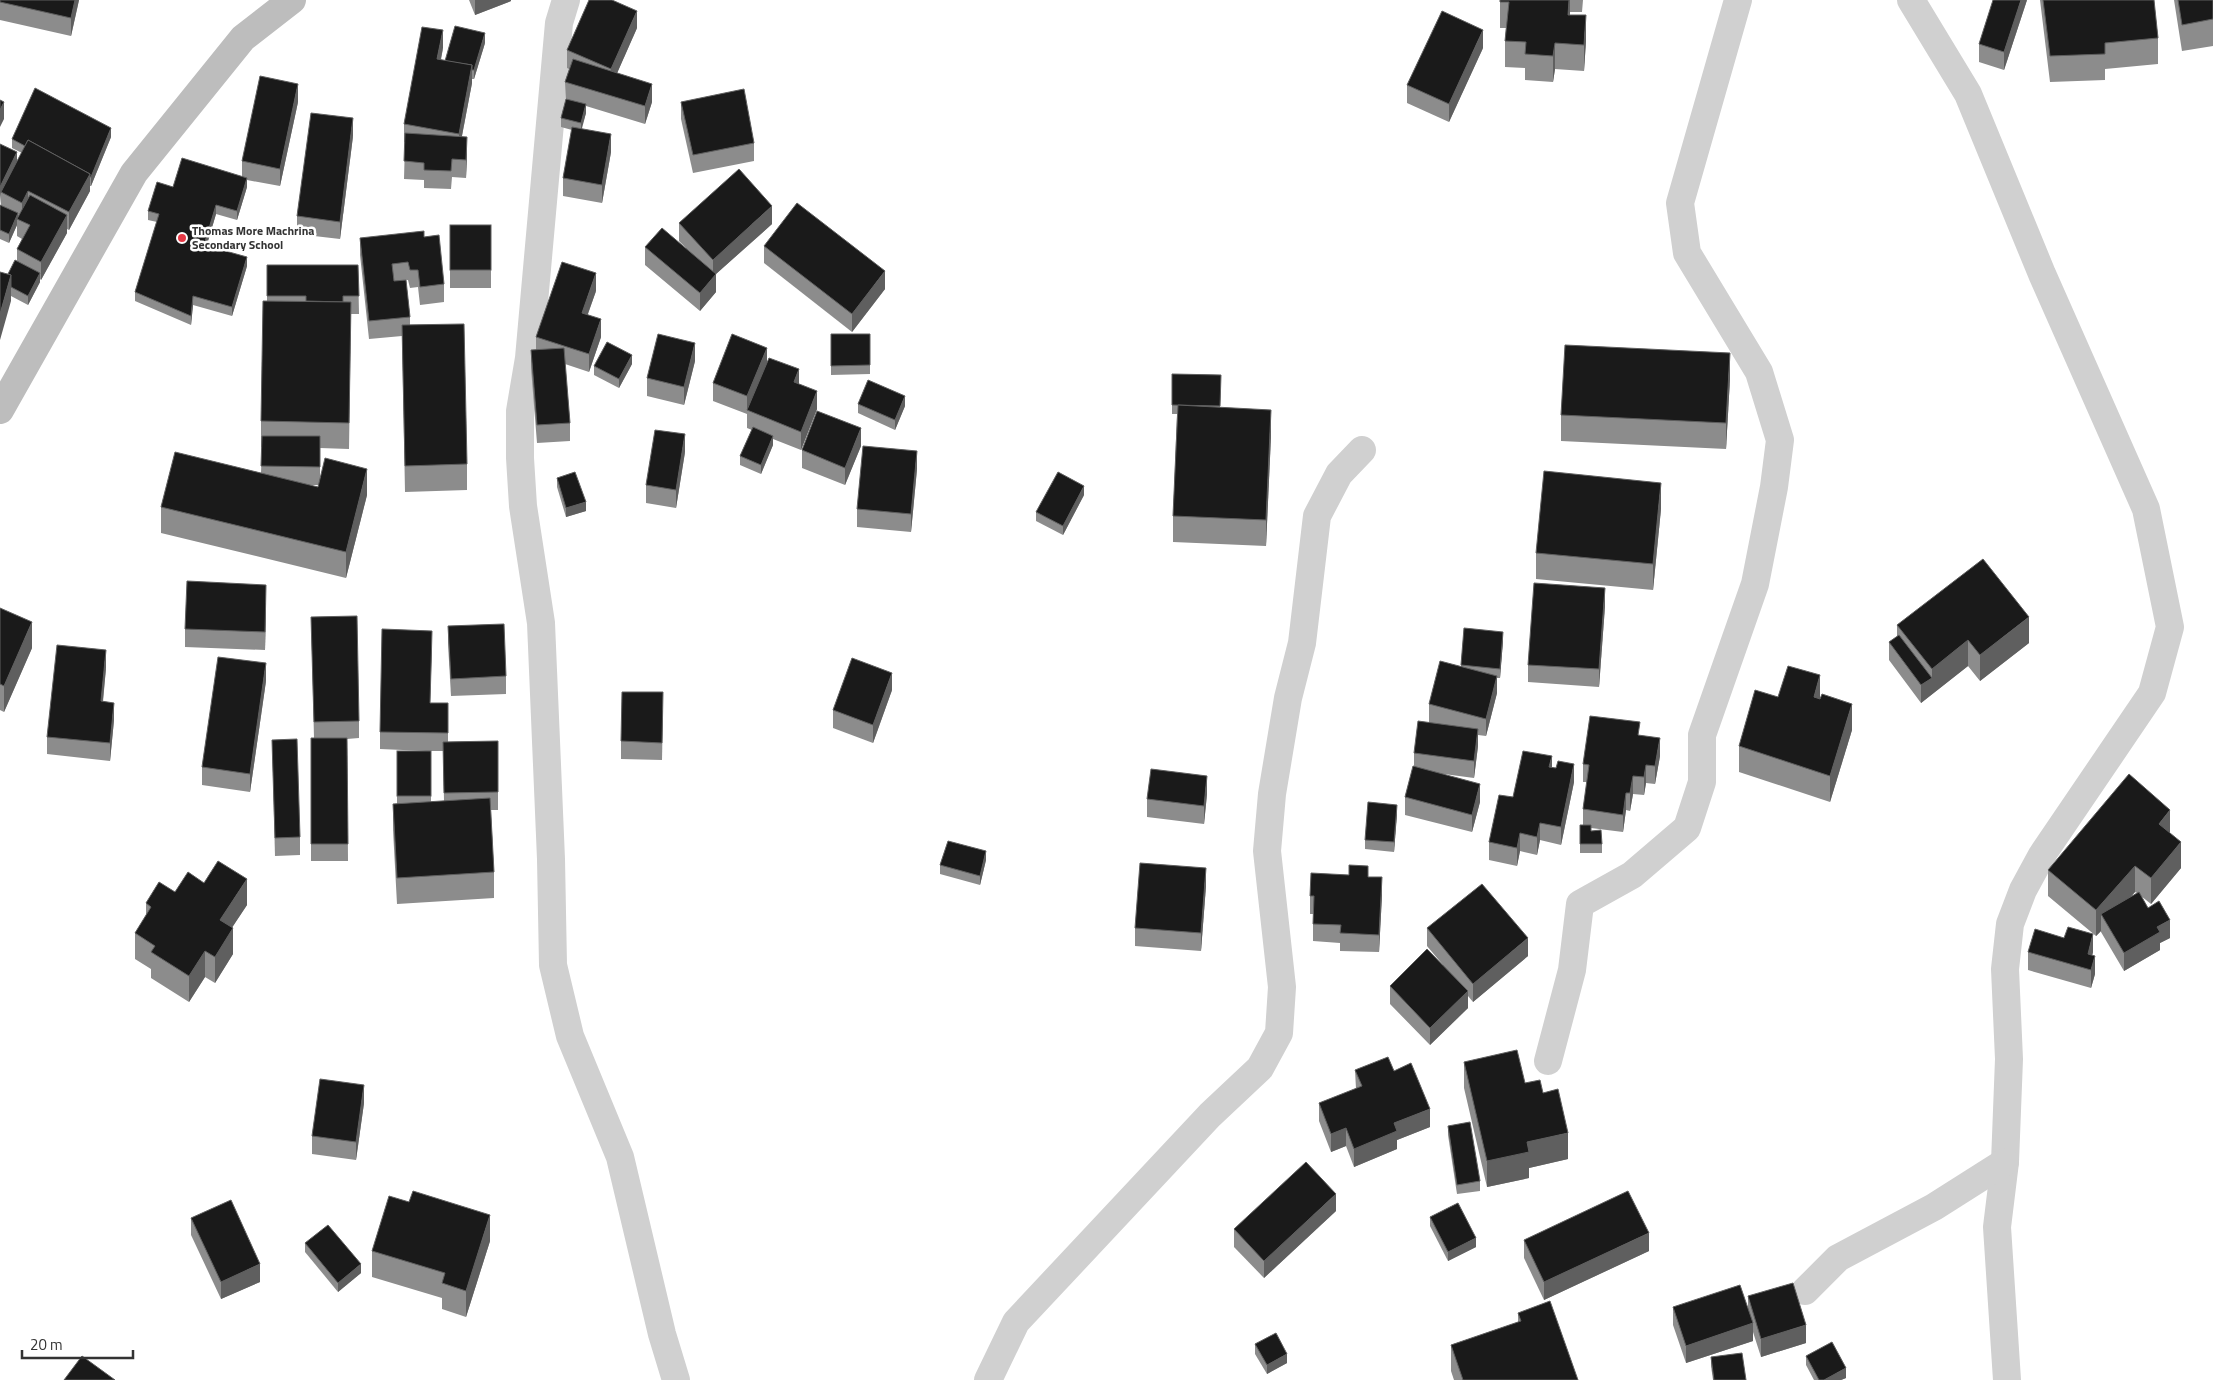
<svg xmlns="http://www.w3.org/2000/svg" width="2213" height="1380" viewBox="0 0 2213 1380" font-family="'Titillium Web',sans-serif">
  <rect width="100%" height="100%" fill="#fff"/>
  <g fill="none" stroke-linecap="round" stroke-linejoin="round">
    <!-- street -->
    <g stroke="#d0d0d0" stroke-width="28">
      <path d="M566 0 559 23 529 358 520 411V458L523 506 541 623 551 859 553 965 570 1036 620 1157 662 1334 676 1380"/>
      <path d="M1911 0 1968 94 2042 274 2146 509 2170 627 2152 693 2042 855 2023 890 2010 924 2005 969 2009 1059 2005 1162 1997 1227 2007 1380"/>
      <path d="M1548 1061 1572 970 1580 904 1632 875 1687 828 1702 782V735L1755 584 1774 487 1780 440 1759 372 1687 253 1680 203 1738 0"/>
      <path d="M1805 1291 1838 1258 1934 1207 2005 1162"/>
      <path d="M988 1380 1016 1322 1210 1115 1260 1068 1279 1033 1282 987 1267 851 1272 794 1288 698 1302 643 1317 516 1339 474 1362 450"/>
    </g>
    <!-- secondary -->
    <path stroke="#bdbdbd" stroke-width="28" d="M0 410 134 173 243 38 292 0"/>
  </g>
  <!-- wall -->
  <g fill="#8c8c8c" fill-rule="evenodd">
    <path d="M0 0H79L71 36 0 20Z"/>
    <path d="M469 0H511V1L475 15Z"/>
    <path d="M1500 0H1583L1582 12H1570V15L1586 41 1584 71 1555 69 1553 82 1525 80V68L1505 67V41L1506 28H1500Z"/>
    <path d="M2027 0 2004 70 1979 62V44Z"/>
    <path d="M2040 0H2154L2158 38V64L2105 69V80L2050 82Z"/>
    <path d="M2174 0H2213V46L2182 51Z"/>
    <path d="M637 28 617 73 652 102 645 124 586 106V113L581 129 611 152 602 203 563 196V178L572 130 561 127V118L566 100 565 82 569 69 567 68V50Z"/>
    <path d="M485 43 474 79H472V83L462 136 467 155 466 178 452 177 451 189 424 188V180L404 179 405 142H404V124L443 48 441 60 445 61Z"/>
    <path d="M1483 48 1449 122 1407 103V85Z"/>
    <path d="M298 102 280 186 247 180V187L237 220 216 214 207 245 247 266 232 316 193 305 191 325 135 301V292L157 222 148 220V211L173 187 242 177V161Z"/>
    <path d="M681 102 754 143V161L693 173 681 119Z"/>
    <path d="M353 136 340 239 297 234V216Z"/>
    <path d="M111 137 91 186H90V191L69 230 67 229V233L41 280 40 279V282L28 305 11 296V301L8 274 17 261V249L22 239 17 236V225L9 243 0 239V205H1L0 144 17 162 22 153 12 148V139Z"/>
    <path d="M679 223 772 224 716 274V292L700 311 645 265V247L686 248 679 241Z"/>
    <rect x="450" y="225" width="41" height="63"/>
    <path d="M424 237 444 284V302L420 305 418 287 410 288 408 280H406L410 317V325L467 464V490L405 492 402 336 369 339 360 255V238Z"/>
    <path d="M764 246 885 289 852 332 764 263Z"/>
    <path d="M267 265H358L359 314H351L349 449 320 448V479L367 495 346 578 161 533V507L261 473 262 447H261V421L267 301ZM308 485H319L318 487Z"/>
    <path d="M596 291 588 314 601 337 589 372 565 364 570 423V441L537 443 531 368V350H536V337Z"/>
    <path d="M831 334H870V374L831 375Z"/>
    <path d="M695 361 684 405 647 396V378Z"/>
    <path d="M767 363 799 384 817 409 801 450 773 439V445L761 474 740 465V456L752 430 747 428V413V414L713 401V383Z"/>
    <path d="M632 364 619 388 594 375V366Z"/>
    <path d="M1172 374 1221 375 1220 407 1271 436 1266 546 1173 542V516L1177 414H1172Z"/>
    <path d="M1730 379 1726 449 1561 441V415Z"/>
    <path d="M858 404 905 406 895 430 858 413Z"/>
    <path d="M861 446 845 485 802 468V450Z"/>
    <path d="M685 452 676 508 646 503V485Z"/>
    <path d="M917 469 911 532 857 527V509Z"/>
    <path d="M557 478 586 511 566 517 557 487Z"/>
    <path d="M1084 495 1063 535 1036 521V512Z"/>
    <path d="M1661 509 1653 590 1536 579V553Z"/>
    <path d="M266 603 265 650 185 647V629Z"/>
    <path d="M1605 606 1599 687 1528 682V665Z"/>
    <path d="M0 608 32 648 4 712 0 710Z"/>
    <path d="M311 617 359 721V738L347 739 348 861H311V738H314Z"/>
    <path d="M1897 625 2029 643 1980 681 1968 666 1921 703 1889 660V642L1897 637Z"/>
    <path d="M448 626 506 676V694L451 696 448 644Z"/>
    <path d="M1464 628 1503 641 1500 678H1497V693L1486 736 1478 735V746L1474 778 1444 774 1480 802 1472 832 1405 815V797L1414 766V753L1429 722V704L1461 666Z"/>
    <path d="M432 649 430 703H448V742L498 741V810H491L494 872V898L397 904 393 830V804H397V751H426L380 749V732ZM431 751H443L444 801 431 802Z"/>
    <path d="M106 668 103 702 114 720 110 761 47 754V737Z"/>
    <path d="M266 681 250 792 202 785V767Z"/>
    <path d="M892 690 873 743 833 728V710Z"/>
    <path d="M1778 697 1820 699 1852 730 1830 802 1739 772V746Z"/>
    <path d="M663 710 662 760 621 759V741Z"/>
    <path d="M1640 736 1660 756 1655 784 1646 783 1644 795 1633 794 1630 811 1626 810 1623 832 1591 828V831L1602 844V853H1580V825H1583V809L1587 782H1583V764Z"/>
    <path d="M272 740 300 837V855L275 856Z"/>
    <path d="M1552 767 1574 782 1561 845 1540 840 1537 855 1520 851 1517 866 1489 860V842L1513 797Z"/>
    <path d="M1207 794 1204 824 1147 817V799Z"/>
    <path d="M1397 814 1394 852 1365 849V840Z"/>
    <path d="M2170 833 2181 868 2151 904 2141 896 2148 908 2170 938 2160 943V950L2124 971 2101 932V931L2096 936 2048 896V870ZM2135 892 2137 893 2130 897Z"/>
    <path d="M986 860 980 885 940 874V865Z"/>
    <path d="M1368 877 1382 895 1379 952 1340 951V943L1313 941V914H1310V896Z"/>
    <path d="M204 883 247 905 232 927 233 954 215 983 205 977 189 1002 151 978V969L135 959V933L146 916V903L175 892Z"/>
    <path d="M1206 886 1201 951 1135 946V928Z"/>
    <path d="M1427 928 1528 956 1473 1002 1468 996V1008L1430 1045 1390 1004V986L1443 965 1427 946Z"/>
    <path d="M2064 938 2093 952 2092 956 2095 974 2091 988 2028 970V952Z"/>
    <path d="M1464 1062 1525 1083 1543 1093 1568 1159 1529 1168V1178L1487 1187 1464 1088Z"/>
    <path d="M1355 1070 1394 1071 1430 1127 1397 1140V1149L1354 1167 1346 1146 1331 1152 1319 1121V1103L1356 1089Z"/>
    <path d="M364 1103 356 1160 312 1154V1136Z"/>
    <path d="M1448 1126 1480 1181V1191L1457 1194 1448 1135Z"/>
    <path d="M1336 1211 1264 1278 1234 1247V1229Z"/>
    <path d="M1430 1217 1476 1247 1448 1261 1430 1226Z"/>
    <path d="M191 1218 260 1282 221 1299 191 1235Z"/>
    <path d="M1524 1240 1649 1251 1544 1300 1524 1258Z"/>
    <path d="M490 1241 466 1317 442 1309V1298L372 1277V1251Z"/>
    <path d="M305 1243 361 1273 338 1292 305 1252Z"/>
    <path d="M1748 1296 1806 1343 1761 1357 1753 1332V1341L1686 1363 1673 1325V1307H1748Z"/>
    <path d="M1518 1313 1578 1380H1454L1451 1371V1345L1518 1322Z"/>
    <path d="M1255 1344 1287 1363 1267 1374 1255 1354Z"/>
    <path d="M1806 1356 1846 1378 1841 1380H1814L1806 1365Z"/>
    <path d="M1711 1357 1746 1380H1713L1711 1366Z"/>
  </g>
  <!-- shaded-wall -->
  <g fill="#5f5f5f">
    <path d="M75 0H79L71 36V18Z"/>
    <path d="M475 0H511V1L475 15Z"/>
    <path d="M1569 0H1570V12L1568 41Z"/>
    <path d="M2021 0H2027L2004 70V52Z"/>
    <path d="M637 11V28L611 87V69Z"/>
    <path d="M1586 15V41L1584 71V45Z"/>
    <path d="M443 30V48L437 77V59Z"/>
    <path d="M1483 30V48L1449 122V104Z"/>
    <path d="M485 33V43L474 79V70Z"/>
    <path d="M1555 43V69L1553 82V56Z"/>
    <path d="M472 65V83L459 151V134Z"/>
    <path d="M298 84V102L280 186V169Z"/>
    <path d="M652 84V102L645 124V106Z"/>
    <path d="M4 102V119L0 127V110Z"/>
    <path d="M586 104V113L581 132V123Z"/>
    <path d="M353 118V136L340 239V222Z"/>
    <path d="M111 128V137L91 186V177Z"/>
    <path d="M611 134V152L602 203V185Z"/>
    <path d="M467 137V155L466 178V160Z"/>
    <path d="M17 152V170L1 192 0 205V187Z"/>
    <path d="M90 174V191L69 230V212Z"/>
    <path d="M247 178V187L237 220V211Z"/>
    <path d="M28 191V209L22 221V203Z"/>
    <path d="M216 205V214L204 254V245Z"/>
    <path d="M772 206V224L716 274V292L700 311V293L713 278V260Z"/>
    <path d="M18 213V219H17V225L9 243V234Z"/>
    <path d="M67 215V233L41 280V262Z"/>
    <path d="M247 257V266L232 316V307Z"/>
    <path d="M885 271V289L852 332V314Z"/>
    <path d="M40 273V282L28 305V296Z"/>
    <path d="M596 273V291L582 330V313Z"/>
    <path d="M11 275V301L0 340V314Z"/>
    <path d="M193 296V305L191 325V316Z"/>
    <path d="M601 319V337L589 372V354Z"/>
    <path d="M695 343V361L684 405V387Z"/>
    <path d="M767 348V366L747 410V414V396Z"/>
    <path d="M1730 353V379L1726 449V423Z"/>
    <path d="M632 355V364L619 388V379Z"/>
    <path d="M799 369V387L794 382Z"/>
    <path d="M817 391V409L801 450V432Z"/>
    <path d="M905 396V406L895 430V420Z"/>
    <path d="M1271 410V436L1266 546V520Z"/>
    <path d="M861 428V446L845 485V468Z"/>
    <path d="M685 434V452L676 508V490Z"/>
    <path d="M773 436V445L761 474V465Z"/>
    <path d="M917 451V469L911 532V514Z"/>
    <path d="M367 469V495L346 578V552Z"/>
    <path d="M1661 483V509L1653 590V564Z"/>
    <path d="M1084 486V495L1063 535V526Z"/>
    <path d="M586 502V511L566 517V508Z"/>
    <path d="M266 585V603L265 650V632Z"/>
    <path d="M1605 588V606L1599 687V669Z"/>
    <path d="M2029 617V643L1980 681V655Z"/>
    <path d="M32 622V648L4 712V686Z"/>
    <path d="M1503 632V641L1500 678V669Z"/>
    <path d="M1968 640V666L1921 703V685L1932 678V669Z"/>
    <path d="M106 650V668L101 719V701Z"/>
    <path d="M266 663V681L250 792V774Z"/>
    <path d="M892 673V690L873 743V725Z"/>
    <path d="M1820 675V701L1814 697Z"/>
    <path d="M1497 676V693L1486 736V719Z"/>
    <path d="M114 703V720L110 761V743Z"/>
    <path d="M1852 704V730L1830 802V776Z"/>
    <path d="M1478 729V746L1474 778V761Z"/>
    <path d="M1660 738V756L1655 784V766Z"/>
    <path d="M1552 756V774L1549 767Z"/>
    <path d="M1574 764V782L1561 845V827Z"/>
    <path d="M1646 765V783L1644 795V777Z"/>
    <path d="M1207 776V794L1204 824V806Z"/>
    <path d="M1633 776V794L1630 811V793Z"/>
    <path d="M1480 784V802L1472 832V815Z"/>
    <path d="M1626 793V810L1623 832V815Z"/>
    <path d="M1397 805V814L1394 852V842Z"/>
    <path d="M2170 810V836L2159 824Z"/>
    <path d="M1540 823V840L1537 855V837Z"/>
    <path d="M1520 833V851L1517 866V848Z"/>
    <path d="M2181 842V868L2151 904V878Z"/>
    <path d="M986 851V860L980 885V876Z"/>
    <path d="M2135 866V892L2107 924 2101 914V931L2096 936V910Z"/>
    <path d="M1206 868V886L1201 951V933Z"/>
    <path d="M1382 877V895L1379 952V935Z"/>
    <path d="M247 879V905L220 946V920Z"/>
    <path d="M2170 920V938L2160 943V950L2124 971V953L2157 927Z"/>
    <path d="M233 928V954L215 983V957Z"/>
    <path d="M2093 934V952L2088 970V954Z"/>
    <path d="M1528 938V956L1473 1002V984Z"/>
    <path d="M205 951V977L189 1002V976Z"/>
    <path d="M2095 956V974L2091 988V970Z"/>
    <path d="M1468 991V1008L1430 1045V1028Z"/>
    <path d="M364 1085V1103L356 1160V1142Z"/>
    <path d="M1430 1109V1127L1397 1140V1149L1354 1167V1149L1394 1123Z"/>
    <path d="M1346 1128V1146L1331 1152V1134Z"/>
    <path d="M1568 1133V1159L1529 1168V1178L1487 1187V1161L1527 1142Z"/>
    <path d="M1336 1194V1211L1264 1278V1261Z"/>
    <path d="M490 1215V1241L466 1317V1291Z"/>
    <path d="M1649 1233V1251L1544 1300V1282Z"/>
    <path d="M1476 1238V1247L1448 1261V1252Z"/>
    <path d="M260 1264V1282L221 1299V1282Z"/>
    <path d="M361 1264V1273L338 1292V1283Z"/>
    <path d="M1753 1323V1341L1686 1363V1346Z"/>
    <path d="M1806 1325V1343L1761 1357V1339Z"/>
    <path d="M1287 1354V1363L1267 1374V1365Z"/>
    <path d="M1846 1368V1378L1841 1380H1824Z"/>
  </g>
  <!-- building -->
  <g fill="#1a1a1a" stroke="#5f5f5f">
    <path d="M0 0H75L71 18 0 2Z"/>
    <path d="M589 0H612L637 11 611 69 567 50Z"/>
    <path d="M1500 0H1569L1568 15H1586L1584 45 1555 43 1553 56 1525 54 1526 42 1505 41 1509 2H1500Z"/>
    <path d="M1993 0H2021L2004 52 1979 44Z"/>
    <path d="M2043 0H2154L2158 38 2105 43V54L2050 56Z"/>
    <path d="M2178 0H2213V19L2182 25Z"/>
    <path d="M1442 11 1483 30 1449 104 1407 85Z"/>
    <path d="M455 26 485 33 474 70H472V65L445 61Z"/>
    <path d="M422 27 443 30 437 59 472 65 459 134 404 124Z"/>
    <path d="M573 59 652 84 645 106 565 82Z"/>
    <path d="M260 76 298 84 280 169 242 161Z"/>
    <path d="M35 88 111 128 91 177H90V174L28 140 25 146 12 139Z"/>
    <path d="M744 89 754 143 693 155 681 102Z"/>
    <path d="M566 99 586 104 581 123 561 118Z"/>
    <path d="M0 100 4 102 0 110Z"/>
    <path d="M311 113 353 118 340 222 297 216Z"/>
    <path d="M572 127 611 134 602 185 563 178Z"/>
    <path d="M405 133 467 137 466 160 452 159 451 171 424 170V163L404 161Z"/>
    <path d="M28 140 90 174 69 212 28 191 22 203 1 192Z"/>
    <path d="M0 144 17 152 0 187Z"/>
    <path d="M182 158 247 178 237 211 216 205 204 245 247 257 232 307 193 296 191 316 135 292 159 214 148 211 157 182 173 187Z"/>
    <path d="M739 169 772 206 713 260 679 223Z"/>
    <path d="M30 195 67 215 41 262 17 249 30 225 17 219Z"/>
    <path d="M797 203 885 271 852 314 764 246Z"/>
    <path d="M0 205 18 213 9 234 0 230Z"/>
    <rect x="450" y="225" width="41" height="45"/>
    <path d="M662 228 716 274 700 293 645 247Z"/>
    <path d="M424 231V237L439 235 444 284 420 287 418 270H410L408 262 392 264 394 281 406 280 410 317 369 321 360 238Z"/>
    <path d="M15 260 40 273 28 296 11 287V275L8 274Z"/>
    <path d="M562 262 596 273 582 313 601 319 589 354 536 337Z"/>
    <path d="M267 265H358L359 296H343V302L306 301V296H267Z"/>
    <path d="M0 272 11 275 0 314Z"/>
    <path d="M263 301 351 302 349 423 261 421Z"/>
    <path d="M464 324 467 464 405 466 402 325Z"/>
    <path d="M658 334 695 343 684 387 647 378Z"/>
    <path d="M732 334 767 348 747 396 713 383Z"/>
    <path d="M831 334H870V365L831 366Z"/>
    <path d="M607 342 632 355 619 379 594 366Z"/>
    <path d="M1565 345 1730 353 1726 423 1561 415Z"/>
    <path d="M564 348 570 423 537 425 531 350Z"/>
    <path d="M769 358 799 369 794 382 817 391 801 432 747 410Z"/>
    <path d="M1172 374 1221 375 1220 406 1172 405Z"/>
    <path d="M868 380 905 396 895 420 858 404Z"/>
    <path d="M1178 405 1271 410 1266 520 1173 516Z"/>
    <path d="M817 411 861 428 845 468 802 450Z"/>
    <path d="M753 427 773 436 761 465 740 456Z"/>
    <path d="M655 430 685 434 676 490 646 485Z"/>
    <path d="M262 436H320V467L261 466Z"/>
    <path d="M863 446 917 451 911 514 857 509Z"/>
    <path d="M175 452 318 487 325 458 367 469 346 552 161 507Z"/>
    <path d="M1544 471 1661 483 1653 564 1536 553Z"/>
    <path d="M575 472 586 502 566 508 557 478Z"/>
    <path d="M1058 472 1084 486 1063 526 1036 512Z"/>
    <path d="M1983 559 2029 617 1980 655 1968 640 1932 669 1897 625Z"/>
    <path d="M187 581 266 585 265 632 185 629Z"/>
    <path d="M1534 583 1605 588 1599 669 1528 665Z"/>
    <path d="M0 608 32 622 4 686 0 684Z"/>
    <path d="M357 616 359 721 314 722 311 617Z"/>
    <path d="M504 624 506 676 451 679 448 626Z"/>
    <path d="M1464 628 1503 632 1500 669 1461 665Z"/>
    <path d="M382 629 432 631 430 703H448V733L380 732Z"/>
    <path d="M1899 635 1932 678 1921 685 1889 642Z"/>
    <path d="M57 645 106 650 101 701 114 703 110 743 47 737Z"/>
    <path d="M218 657 266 663 250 774 202 767Z"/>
    <path d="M852 658 892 673 873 725 833 710Z"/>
    <path d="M1440 661 1497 676 1486 719 1429 704Z"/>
    <path d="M1788 666 1820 675 1814 697 1820 699 1822 694 1852 704 1830 776 1739 746 1755 690 1778 697Z"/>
    <path d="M622 692H663L662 743 621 741Z"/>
    <path d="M1590 716 1640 722 1638 735 1660 738 1655 766 1646 765 1644 777 1633 776 1630 793H1626L1623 815 1583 809 1589 765 1583 764Z"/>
    <path d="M1418 721 1478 729 1474 761 1414 753Z"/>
    <path d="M311 738H347L348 844H311Z"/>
    <path d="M297 739 300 837 275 838 272 740Z"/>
    <path d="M498 741V792L444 793 443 742Z"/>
    <rect x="397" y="751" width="34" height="45"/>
    <path d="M1523 751 1552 756 1549 767 1556 768 1558 761 1574 764 1561 827 1540 823 1537 837 1520 833 1517 848 1489 842 1499 795 1513 797Z"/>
    <path d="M1413 766 1480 784 1472 815 1405 797Z"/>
    <path d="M1151 769 1207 776 1204 806 1147 799Z"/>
    <path d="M2129 774 2170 810 2159 824 2181 842 2151 878 2135 866 2096 910 2048 870Z"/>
    <path d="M490 798 494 872 397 878 393 804Z"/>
    <path d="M1368 802 1397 805 1394 842 1365 840Z"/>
    <path d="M1580 825H1591V831L1601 830 1602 844H1580Z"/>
    <path d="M948 841 986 851 980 876 940 865Z"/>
    <path d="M218 861 247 879 220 920 233 928 215 957 205 951 189 976 151 952 155 946 135 933 151 907 146 903 159 882 175 892 188 872 204 883Z"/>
    <path d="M1140 863 1206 868 1201 933 1135 928Z"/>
    <path d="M1349 865 1368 866V877H1382L1379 935 1340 933 1341 925 1313 924 1314 896H1310L1311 873 1349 875Z"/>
    <path d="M1482 884 1528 938 1473 984 1427 928Z"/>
    <path d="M2139 892 2148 908 2159 901 2170 920 2157 927 2160 932 2124 953 2101 914Z"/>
    <path d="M2068 927 2093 934 2088 954 2095 956 2091 970 2028 952 2035 929 2064 938Z"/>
    <path d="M1427 949 1468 991 1430 1028 1390 986Z"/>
    <path d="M1517 1050 1525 1083 1540 1080 1543 1093 1558 1089 1568 1133 1527 1142 1529 1152 1487 1161 1464 1062Z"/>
    <path d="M1388 1057 1394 1071 1411 1063 1430 1109 1394 1123 1397 1131 1354 1149 1346 1128 1331 1134 1319 1103 1362 1086 1355 1070Z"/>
    <path d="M320 1079 364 1085 356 1142 312 1136Z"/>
    <path d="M1470 1122 1480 1181 1457 1185 1448 1126Z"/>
    <path d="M1306 1162 1336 1194 1264 1261 1234 1229Z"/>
    <path d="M413 1191 490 1215 466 1291 442 1283 445 1273 372 1251 389 1196 409 1202Z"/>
    <path d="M1628 1191 1649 1233 1544 1282 1524 1240Z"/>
    <path d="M231 1200 260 1264 221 1282 191 1218Z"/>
    <path d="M1458 1203 1476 1238 1448 1252 1430 1217Z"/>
    <path d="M328 1225 361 1264 338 1283 305 1243Z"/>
    <path d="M1793 1283 1806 1325 1761 1339 1748 1296Z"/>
    <path d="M1740 1285 1753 1323 1686 1346 1673 1307Z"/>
    <path d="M1550 1301 1578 1380H1463L1451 1345 1521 1321 1518 1313Z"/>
    <path d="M1276 1333 1287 1354 1267 1365 1255 1344Z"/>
    <path d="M1832 1342 1846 1368 1824 1380H1819L1806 1356Z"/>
    <path d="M1742 1353 1746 1380H1714L1711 1357Z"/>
    <path d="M82 1356 115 1380H64Z"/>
  </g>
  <!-- markers -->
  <circle fill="#e63946" stroke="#fff" stroke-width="2" cx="182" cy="238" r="5"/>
  <g text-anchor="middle" stroke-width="5" stroke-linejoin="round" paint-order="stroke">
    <!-- poi labels -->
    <g font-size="12" font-weight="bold" fill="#333" stroke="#fff" text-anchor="start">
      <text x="192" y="235">Thomas More Machrina<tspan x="192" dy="14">Secondary School</tspan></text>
    </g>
  </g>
  <!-- scale -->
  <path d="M22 1350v8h111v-8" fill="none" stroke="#333333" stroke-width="2.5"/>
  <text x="30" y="1350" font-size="15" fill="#333333" stroke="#ffffff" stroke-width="4" paint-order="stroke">20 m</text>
</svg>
